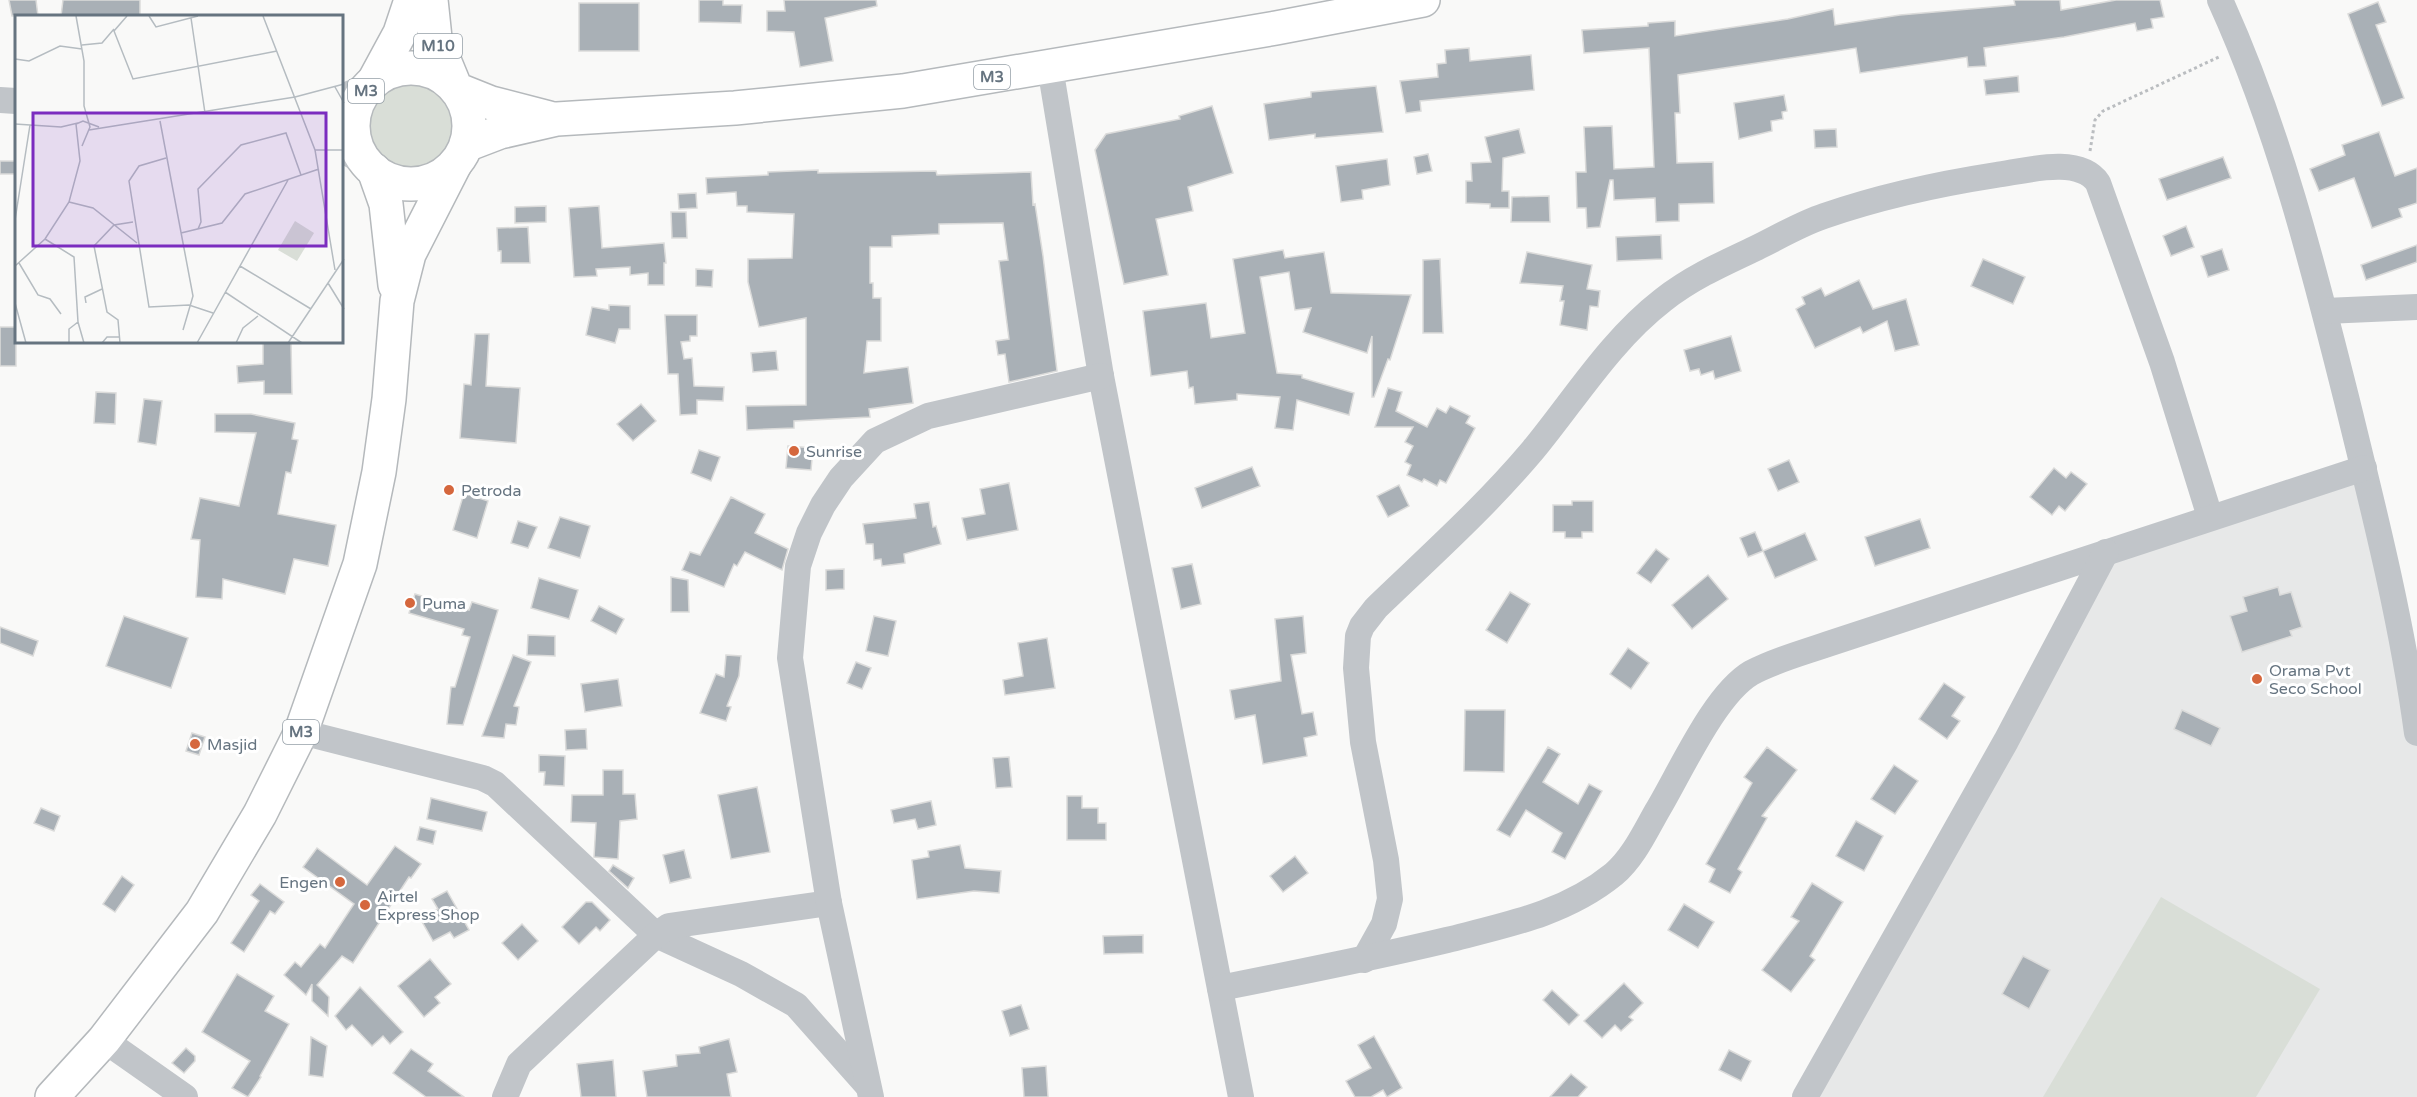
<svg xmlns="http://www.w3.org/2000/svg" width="2417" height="1097" viewBox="0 0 2417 1097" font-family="'Varela Round',sans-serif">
  <rect width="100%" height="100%" fill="#f9f9f8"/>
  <!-- built -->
  <path fill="#e7e8e8" d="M2363 475 2417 657V1097H1812L2115 559Z"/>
  <!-- green -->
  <g fill="#d9ded7">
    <circle cx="410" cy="125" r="49"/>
    <path d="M2161 897 2320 989 2256 1097H2043Z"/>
  </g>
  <!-- building -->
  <g fill="#a9b0b6" stroke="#dbdbda" stroke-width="1.5">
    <path d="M9 0H36L38 16H12Z"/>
    <path d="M63 0H140V16H61Z"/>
    <path d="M699 0H723V5H742L741 23 699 22Z"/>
    <path d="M784 0H876L877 6 825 18 833 61 800 67 794 32 767 31V11H785Z"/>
    <path d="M2014 0H2060L2061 10 2116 0H2160L2164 17 2151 19 2153 28 2137 31 2135 23 2064 37 1984 48 1986 66 1968 67 1967 57 1860 73 1856 48 1678 75 1680 113H1675L1677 163 1713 162 1714 203 1679 204V221L1656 222 1655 198 1614 200 1613 180H1610L1600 227 1587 228 1586 208H1577L1576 172H1586L1584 127 1612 126 1614 169 1654 167 1649 48 1584 53 1582 30 1648 26V23L1675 21V36L1788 19 1833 9 1835 25 1900 15 2015 5Z"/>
    <path d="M2378 2 2386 22 2376 25 2404 98 2382 106 2348 14Z"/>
    <rect x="579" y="3" width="60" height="48"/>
    <path d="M1469 48 1470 61 1531 55 1534 90 1420 101 1421 111 1406 113 1400 81 1438 77 1437 64 1446 63 1445 50Z"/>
    <path d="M2018 76 2019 92 1986 95 1984 80Z"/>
    <path d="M1376 86 1383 132 1315 138V134L1269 140 1264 104 1311 97V92Z"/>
    <path d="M1784 95 1787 111 1782 112 1783 119 1771 121 1772 131 1739 139 1734 103Z"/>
    <path d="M1212 106 1233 173 1188 187 1193 211 1156 219 1168 275 1124 284 1095 150 1106 134 1180 119 1179 116Z"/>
    <path d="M1519 129 1525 153 1503 158 1502 191H1509V208H1490V204L1466 203V181H1472L1471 163 1491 162 1485 137Z"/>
    <path d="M1836 129 1837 147 1815 148 1814 130Z"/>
    <path d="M2379 132 2395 176 2417 168V203L2399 209 2402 217 2372 228 2354 178 2319 191 2310 169 2345 155 2342 145Z"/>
    <path d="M1428 154 1432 171 1417 174 1414 157Z"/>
    <path d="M2223 157 2231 178 2167 200 2159 179Z"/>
    <path d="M1387 159 1390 185 1362 190 1363 199 1341 202 1336 166Z"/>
    <rect x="0" y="161" width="16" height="13"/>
    <path d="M818 170V173L936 171 937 175 1031 172 1033 205 1035 204 1043 256 1057 371 1009 382 1005 354 998 355 996 341 1009 339 999 261 1008 260 1003 223 939 224V234L892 236V247H870V283H873V298H881V341H867L864 373 908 367 913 403 869 409 870 417 794 421V428L747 430 746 406 806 405V318L759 327 748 282V259L792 258 794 214 747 212V206H737L736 192 707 194 706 178 768 175V172Z"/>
    <path d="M696 193 697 208 679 209 678 194Z"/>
    <path d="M1549 196 1550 222H1511L1512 197Z"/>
    <path d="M546 206V222L515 223V207Z"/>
    <path d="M599 206 602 248 664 243 666 263H664V285H648V273L630 275V267L596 269 597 276 574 277 569 208Z"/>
    <path d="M671 212H686L687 238H672Z"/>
    <path d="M2186 226 2194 247 2171 256 2163 236Z"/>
    <path d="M528 227 530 263H501V251H498L497 228Z"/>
    <path d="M1661 235 1662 259 1617 261 1616 237Z"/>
    <path d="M2417 245V262L2366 280 2361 265Z"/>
    <path d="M2222 249 2229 270 2208 277 2201 256Z"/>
    <path d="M1283 250 1285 258 1324 252 1331 293 1411 295 1390 360 1388 359 1374 397H1372V336L1367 353 1303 332 1311 308 1295 310 1289 272 1260 277 1277 373 1302 375V378L1354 393 1349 415 1297 400 1293 430 1275 428 1280 397 1237 394V400L1195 404 1193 387 1189 388 1187 371 1151 376 1143 311 1206 303 1211 338 1245 333 1233 259Z"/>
    <path d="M1527 252 1592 265 1587 289 1600 291 1598 307 1590 306 1587 330 1560 325 1564 301H1560L1563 286 1520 283Z"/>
    <path d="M1440 259 1443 333H1423V260Z"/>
    <path d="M1983 259 2025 277 2013 304 1971 286Z"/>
    <path d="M696 269 713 270 712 287 696 286Z"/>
    <path d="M1859 280 1873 309 1906 299 1919 345 1895 351 1887 321 1863 333 1860 327 1815 348 1796 309 1805 304 1802 297 1821 288 1825 296Z"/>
    <path d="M609 305 630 306V329H619L615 343 586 335 592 307 609 310Z"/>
    <path d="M665 315H697V336H690V341L681 342 684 359 692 358 694 386 724 387 723 401 697 400V414L680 415 678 374H668Z"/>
    <rect x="0" y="327" width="16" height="39"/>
    <path d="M475 334H489L486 386 520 388 516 443 460 438 464 384 471 385Z"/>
    <path d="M1731 336 1741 371 1715 379 1713 371 1701 375 1699 369 1690 371 1684 350Z"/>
    <path d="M263 342H291L292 394H264V381L238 383 237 366 263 364Z"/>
    <path d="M776 351 778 370 753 372 751 353Z"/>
    <path d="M1388 388 1402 392 1396 411 1427 427 1437 408 1446 413 1450 406 1470 416 1466 423 1475 428 1446 483 1440 480 1437 486 1424 479 1422 482 1407 475 1411 465 1405 462 1413 446 1405 442 1413 427H1375Z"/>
    <path d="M96 392 116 393 115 424 94 423Z"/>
    <path d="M144 399 162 401 156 445 138 442Z"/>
    <path d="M641 404 656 421 633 441 617 424Z"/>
    <path d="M215 414H251L295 423 292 439 298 440 291 473 286 472 278 514 336 525 328 566 294 559 285 594 223 579 222 599 196 597 200 540 191 539 200 498 239 506 256 433 215 432Z"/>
    <path d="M788 446 813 448 811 470 786 468Z"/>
    <path d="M699 450 720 457 711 481 691 473Z"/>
    <path d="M1789 460 1799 482 1778 491 1768 469Z"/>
    <path d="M1252 467 1260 486 1202 508 1195 488Z"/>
    <path d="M2054 468 2066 478 2071 472 2087 484 2065 511 2059 506 2052 515 2030 497Z"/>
    <path d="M1009 483 1018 530 967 540 962 518 985 514 980 489Z"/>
    <path d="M1399 485 1409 506 1388 517 1377 496Z"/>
    <path d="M464 493 488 501 477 538 453 530Z"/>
    <path d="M731 497 765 514 755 533 788 549 782 570 745 552 737 566 734 564 724 587 682 570 690 552 700 555Z"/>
    <path d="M1572 501H1593V532H1582V538H1565V532H1553V505H1572Z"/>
    <path d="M929 502 933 527 936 526 941 544 904 554 905 563 882 566 881 559 874 560 873 544H866L863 524 916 518 914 504Z"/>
    <path d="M560 517 590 526 580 558 548 548Z"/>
    <path d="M1920 519 1930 548 1875 566 1865 537Z"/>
    <path d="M518 521 537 527 528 548 511 543Z"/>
    <path d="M1755 532 1763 551 1748 557 1740 538Z"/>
    <path d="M1805 533 1817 560 1775 578 1763 551Z"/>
    <path d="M1656 549 1669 559 1651 583 1637 573Z"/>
    <path d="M1192 564 1201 604 1181 609 1172 568Z"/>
    <path d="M844 569V589L826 590V570Z"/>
    <path d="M1708 575 1728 599 1692 629 1672 605Z"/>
    <path d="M671 577 688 580 689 612H671Z"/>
    <path d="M539 578 578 590 569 619 531 608Z"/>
    <path d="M2278 587 2280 595 2291 592 2302 627 2290 631 2292 636 2242 652 2230 616 2247 611 2243 597Z"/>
    <path d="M1510 592 1530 604 1507 643 1486 630Z"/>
    <path d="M415 594 469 610 472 602 498 610 463 725 447 724 451 687H455L470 637 462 635 464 629 409 613Z"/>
    <path d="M599 606 624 619 616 634 591 621Z"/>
    <path d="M124 616 188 638 171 688 106 666Z"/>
    <path d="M874 616 896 621 888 656 866 651Z"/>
    <path d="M1303 616 1306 653 1291 655 1302 714 1313 712 1317 735 1304 738 1307 756 1263 764 1255 715 1235 719 1230 690 1281 681 1275 619Z"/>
    <path d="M0 627 38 641 33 656 0 643Z"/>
    <path d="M528 635 555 636V656L527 655Z"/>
    <path d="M1047 638 1055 688 1005 695 1003 680 1023 676 1018 643Z"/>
    <path d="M1628 648 1649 663 1631 689 1610 674Z"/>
    <path d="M513 655 531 662 514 706 519 707 516 725 506 724 504 738 482 736Z"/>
    <path d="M726 655 741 656 739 676 727 706 731 707 726 721 700 713 716 674 724 677Z"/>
    <path d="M856 662 871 668 862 689 847 683Z"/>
    <path d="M618 679 622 706 585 712 581 684Z"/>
    <path d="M1944 683 1965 697 1952 716 1960 721 1947 739 1919 719Z"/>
    <path d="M1465 710H1505L1504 772 1464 771Z"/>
    <path d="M2182 710 2220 728 2211 746 2174 729Z"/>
    <path d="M586 729 587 749 566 750 565 730Z"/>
    <path d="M192 733 205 737 199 755 186 751Z"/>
    <path d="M1548 747 1560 754 1543 782 1578 804 1589 784 1602 791 1565 859 1552 852 1562 833 1526 810 1510 837 1497 830Z"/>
    <path d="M1767 747 1797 770 1762 816 1767 818 1738 869 1742 872 1730 893 1709 882 1715 869 1706 864 1752 783 1744 777Z"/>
    <path d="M539 755 565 756 564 786 544 785 545 772H539Z"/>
    <path d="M1009 757 1012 787 996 788 993 758Z"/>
    <path d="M1894 765 1918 781 1895 814 1871 799Z"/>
    <path d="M603 770H623V794H635L637 819 620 821 618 859 594 857 596 823 571 822 572 795H603Z"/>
    <path d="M757 787 770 852 731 859 718 795Z"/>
    <path d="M1067 796H1082V808H1098V823H1106V840H1067Z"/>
    <path d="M431 798 487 812 482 831 427 819Z"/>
    <path d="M931 801 936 825 918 829 915 819 894 823 891 810Z"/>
    <path d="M41 808 60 816 54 831 34 823Z"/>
    <path d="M1856 821 1883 836 1864 871 1836 856Z"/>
    <path d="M420 827 436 831 433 844 417 840Z"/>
    <path d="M960 845 965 868 1001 871 999 893 974 891 917 899 912 860 929 857 928 851Z"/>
    <path d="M395 846 421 864 411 878 409 877 353 963 342 956 317 985 329 997 328 1016 312 1001V984L306 995 284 975 295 962 301 967 320 944 325 948 354 904 303 867 317 848 367 885Z"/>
    <path d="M684 850 691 878 670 883 663 855Z"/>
    <path d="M1295 856 1308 873 1283 892 1270 876Z"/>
    <path d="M613 865 634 878 628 888 609 871Z"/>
    <path d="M122 876 134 885 115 912 103 904Z"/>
    <path d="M1812 883 1843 902 1810 956 1815 960 1791 992 1762 970 1799 921 1791 917Z"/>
    <path d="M260 884 284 902 275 914 270 911 244 952 231 943 259 901 251 895Z"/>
    <path d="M447 891 469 930 454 938 450 932 433 941 420 918 438 909 432 899Z"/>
    <path d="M586 902H592L610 920 600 931 596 927 579 944 562 927Z"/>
    <path d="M1684 904 1714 922 1698 948 1668 930Z"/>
    <path d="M522 924 538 941 518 960 502 943Z"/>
    <path d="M1143 935V953L1104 954 1103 936Z"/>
    <path d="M2023 956 2050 970 2029 1009 2002 994Z"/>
    <path d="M430 959 451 984 435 997 440 1003 424 1017 398 986Z"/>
    <path d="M237 974 274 996 265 1011 289 1024 260 1076 261 1077 248 1097 232 1088 250 1061 202 1032Z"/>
    <path d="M1624 983 1643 1003 1629 1017 1633 1020 1621 1031 1615 1025 1602 1038 1584 1021Z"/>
    <path d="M360 987 403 1032 390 1044 383 1036 372 1046 352 1025 346 1030 335 1016Z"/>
    <path d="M1552 990 1579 1015 1569 1025 1543 1000Z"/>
    <path d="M1021 1005 1029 1029 1010 1036 1002 1011Z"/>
    <path d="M1374 1036 1402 1088 1387 1097 1383 1090 1371 1097H1355L1346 1081 1371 1068 1358 1045Z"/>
    <path d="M311 1037 327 1046 323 1077 309 1075Z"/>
    <path d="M729 1039 737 1072 727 1074 731 1097H647L643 1071 677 1066 676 1055 700 1053 699 1047Z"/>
    <path d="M186 1048 195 1056V1061L184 1073 172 1063Z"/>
    <path d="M411 1049 433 1064 428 1071 464 1097H426L393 1073Z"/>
    <path d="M1729 1050 1751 1061 1741 1081 1719 1070Z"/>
    <path d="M613 1060 616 1097H581L577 1064Z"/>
    <path d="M1046 1066 1048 1097H1024L1022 1068Z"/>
    <path d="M1571 1074 1587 1087 1578 1097H1550Z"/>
  </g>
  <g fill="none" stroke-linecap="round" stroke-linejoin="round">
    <defs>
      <g id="highway">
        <path d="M431 0 435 38 456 89 491 103 549 118"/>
        <circle cx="411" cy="126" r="58"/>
        <path d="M374 81 400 33 411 0"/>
        <path d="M466 145 500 132 557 119 735 108 903 91 1276 28 1423 0"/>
        <path d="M374 170 386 204 395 285"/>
        <path d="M52 1097 104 1040 202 912 260 814 301 732 360 564 379 472 389 399 397 301 409 254 455 164"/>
      </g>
    </defs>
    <!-- highway casing -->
    <use href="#highway" stroke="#b5b9bc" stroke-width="36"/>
    <!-- path -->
    <path stroke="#babdc0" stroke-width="3" stroke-dasharray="3 3" stroke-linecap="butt" d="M2090 151 2095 120 2103 111 2221 56"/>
    <!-- minor -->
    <g stroke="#c1c5c9" stroke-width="26">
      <path d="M2220 0C2278 127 2313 265 2347 401 2374 511 2402 621 2417 733"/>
      <path d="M1050 67 1101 376 1241 1097"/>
      <path d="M342 97 370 85"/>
      <path d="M0 100 16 101"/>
      <path d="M342 150 369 165"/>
      <path d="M2325 311 2417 307"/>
      <path d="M301 732 483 778 495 784 656 935 741 974 796 1005 868 1086"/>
      <path d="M1364 960 1384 924 1390 899 1386 860 1363 742 1356 668 1358 636 1362 626 1376 608C1429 557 1485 507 1533 450 1575 399 1610 341 1663 300 1691 278 1722 264 1754 249 1777 238 1800 224 1824 216 1879 197 1938 184 1996 175 2025 171 2079 155 2098 183L2162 362 2210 517"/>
      <path d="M1220 988C1296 973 1372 958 1447 940 1506 925 1565 914 1614 874 1633 858 1645 832 1657 811 1680 773 1714 695 1751 673 1775 660 1802 653 1828 644L2364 468"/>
      <path d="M104 1040 185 1097"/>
      <path d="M505 1097 519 1064 656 935 669 926 829 903"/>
      <path d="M871 1097 829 903 790 658 798 566 809 533 823 505 841 478 875 441 928 416 1101 376"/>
      <path d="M1805 1097 2006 741 2106 552"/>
    </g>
    <!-- highway -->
    <use href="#highway" stroke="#fff" stroke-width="33"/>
  </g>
  <!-- markers -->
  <g fill="#d5673d" stroke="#fff" stroke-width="2">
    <circle cx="794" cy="451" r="6"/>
    <circle cx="449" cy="490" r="6"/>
    <circle cx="410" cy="603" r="6"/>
    <circle cx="2257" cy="679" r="6"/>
    <circle cx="195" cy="744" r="6"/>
    <circle cx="340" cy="882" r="6"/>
    <circle cx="365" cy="905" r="6"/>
  </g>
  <g text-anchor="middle" stroke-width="6" stroke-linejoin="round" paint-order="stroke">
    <!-- shield labels -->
    <g fill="#fff" stroke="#949ea6" stroke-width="1.5">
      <rect x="414" y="34" width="48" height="24" rx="4.5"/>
      <rect x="974" y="65" width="36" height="24" rx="4.5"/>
      <rect x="348" y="79" width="36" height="24" rx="4.5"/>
      <rect x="283" y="720" width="36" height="24" rx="4.5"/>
    </g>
    <g font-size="15" font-weight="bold" fill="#667480">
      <text x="438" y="51">M10</text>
      <text x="992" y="82">M3</text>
      <text x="366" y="96">M3</text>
      <text x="301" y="737">M3</text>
    </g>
    <!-- poi labels -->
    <g font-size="16" fill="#667480" stroke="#fff" text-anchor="start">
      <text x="806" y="457">Sunrise</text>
      <text x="461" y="496">Petroda</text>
      <text x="422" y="609">Puma</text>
      <text x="2269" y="676">Orama Pvt<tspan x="2269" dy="18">Seco School</tspan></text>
      <text x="207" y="750">Masjid</text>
      <text x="328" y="888" text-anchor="end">Engen</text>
      <text x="377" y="902">Airtel<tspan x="377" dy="18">Express Shop</tspan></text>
    </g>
  </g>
  <!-- overview -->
  <g transform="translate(15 15)">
    <rect width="328" height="328" fill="#f9f9f8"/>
    <path d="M280 206 299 218 282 246 263 235Z" fill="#d9ded7"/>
    <path fill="none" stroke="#b5bcc1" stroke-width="1.5" d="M61 1 69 46V91L75 112 67 131M112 1 99 16 118 64 262 36M134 1 141 12 183 1M248 1 300 135 320 255M176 3 190 98M67 30 87 28 99 14M0 44 14 46 45 31 67 34M320 72 329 88M145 106 178 281 168 315M0 109 46 112 63 108M74 115 280 82 329 69M300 135H329M151 143 124 151 114 166 134 292 174 290 198 298M54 187 78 193 122 228M0 205 15 110M183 214 186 207 183 174 226 130 271 118 286 160M166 218 207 208 230 179 304 154M30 224 59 242 63 307 69 328M4 248 23 280 35 284 46 299M0 251 30 224 54 187 65 146 61 109 68 106 84 112M225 251 296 294M313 268 329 294M210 277 287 328M0 288 11 328M71 288 70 282 87 274M54 328V314L63 307M87 328 92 322H105M105 328 103 305 92 297 79 231 99 210 118 207M182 328 273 165M221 328 228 313 243 301M273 328 329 244"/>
    <path fill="#7b2cbf" fill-opacity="0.15" stroke="#7b2cbf" stroke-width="3" d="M18 98H311V231H18Z"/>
    <rect width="328" height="328" fill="none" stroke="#667480" stroke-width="3"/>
  </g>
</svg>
